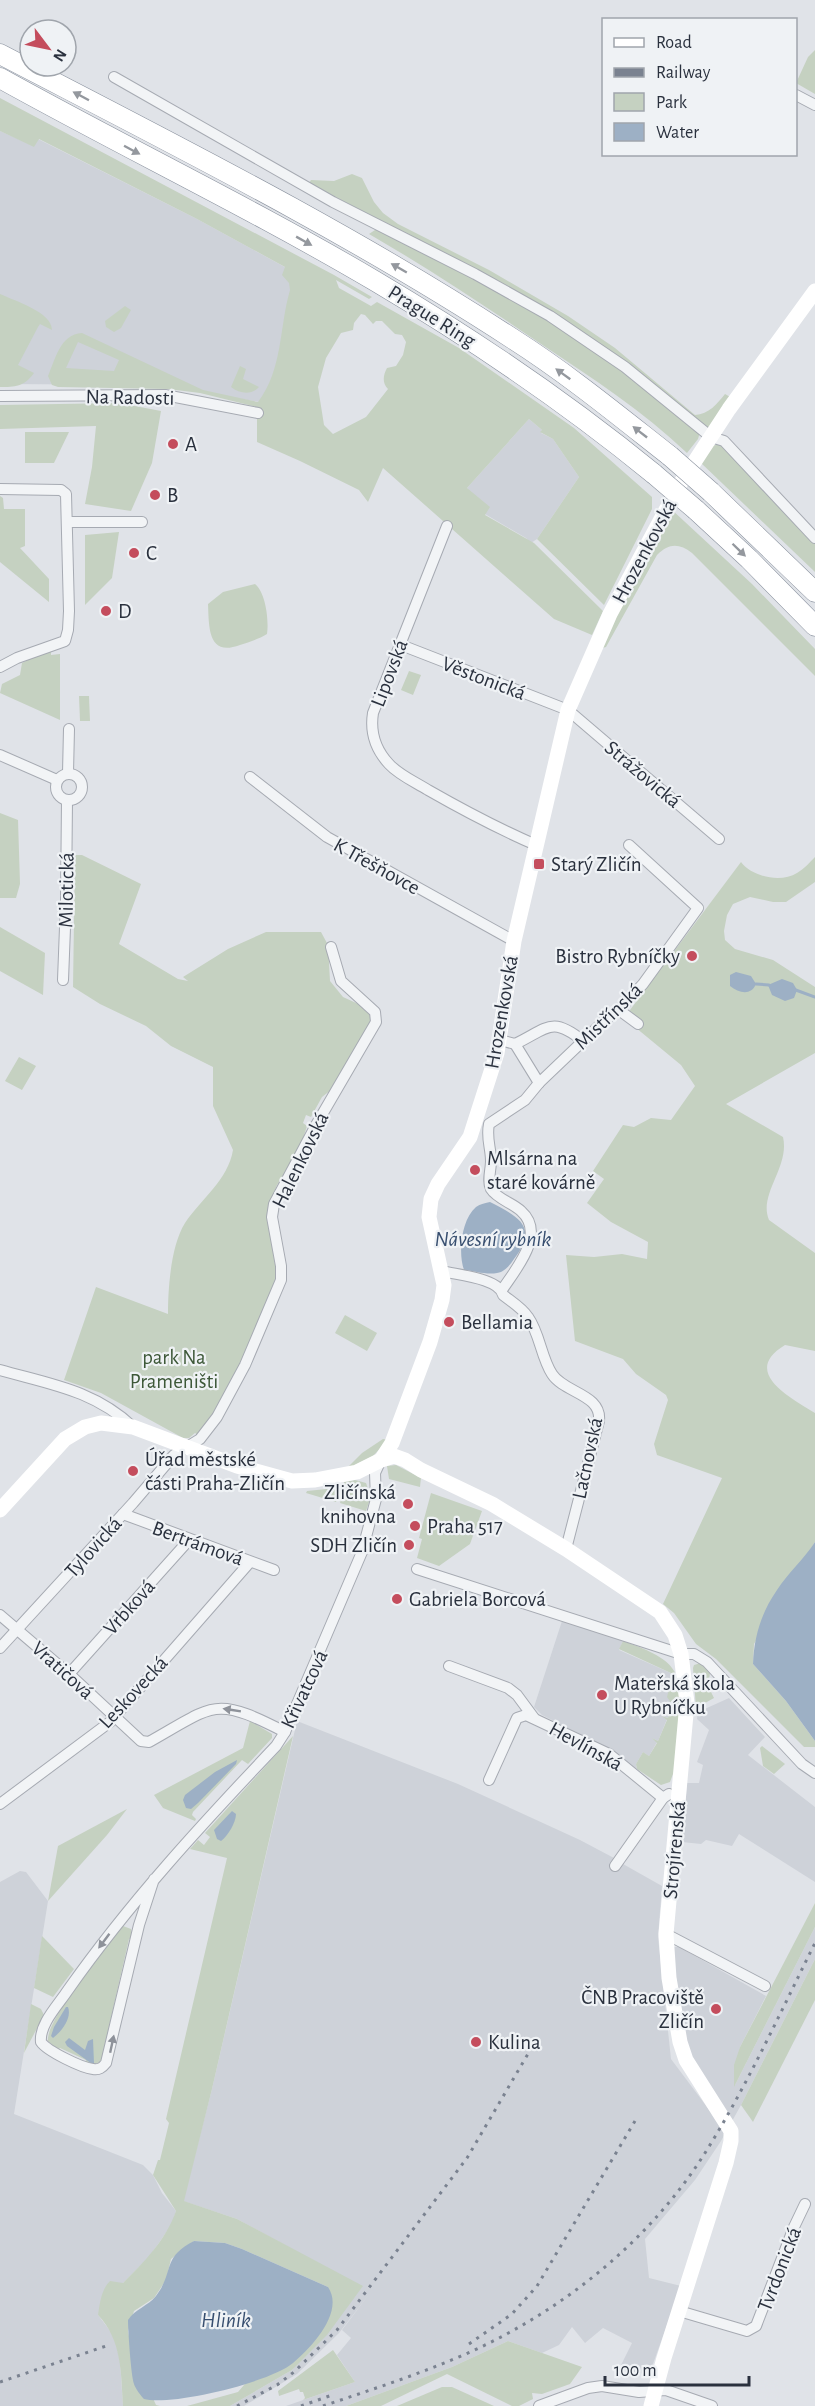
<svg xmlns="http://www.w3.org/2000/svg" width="815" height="2406" viewBox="0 0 815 2406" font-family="'Alegreya Sans',sans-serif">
  <rect width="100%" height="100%" fill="#e0e3e8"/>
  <!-- built -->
  <g fill="#ced2d9">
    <path d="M0 131 34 146 38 139 197 219 292 271 305 410 162 385 0 384Z"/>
    <path d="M529 419 542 430 541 433 553 439 579 477 537 539 531 543 526 538 485 514 467 488Z"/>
    <path d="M562 1621 623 1641 619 1650 673 1674 672 1704 668 1718 662 1716 667 1719 658 1741 652 1738 657 1742 649 1756 643 1752 636 1764 637 1769 610 1749 542 1715 534 1707Z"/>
    <path d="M729 1698 765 1737 748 1755 815 1807V1882L739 1834 732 1846 706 1840 701 1844 682 1842 687 1783H699L703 1765 697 1762 709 1730 697 1719 698 1712Z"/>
    <path d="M297 1721 458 1784 580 1840 614 1858 611 1863 623 1864 662 1886 658 1937 671 2059 716 2119 685 2044 672 1947H679L766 1996 740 2047 735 2085 815 1927V1959L741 2105 721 2141 695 2180 645 2239 649 2278 681 2286 649 2375 619 2369 632 2343 603 2328 585 2343 572 2327 559 2345 542 2353 508 2341 452 2367 346 2406H286L355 2382 337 2355 351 2338 342 2330 370 2293 339 2333 297 2374 244 2406H230L292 2370 362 2287 237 2219 183 2201 212 2089Z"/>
    <path d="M20 1871 26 1872 48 1901 14 2114 143 2165 153 2175 162 2193 176 2211 172 2224 149 2257 123 2283 98 2315 114 2336 120 2361 123 2406H0V1882Z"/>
  </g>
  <!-- green -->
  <g fill="#c5d1c1" fill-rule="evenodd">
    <path d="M815 50V94L796 83 808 57Z"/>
    <path d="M0 98 334 275 372 297 369 299 336 280 339 288 371 306 377 302 459 348 574 428 652 497V509L604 605 537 539 579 477 553 439 540 432 542 430 529 419 467 488 490 507 485 515 534 543 603 611 592 635 554 619 383 468 368 502 359 490 300 461 257 442V407L200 393 168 389 58 387 52 385 48 376C55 360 60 334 82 333L203 390 258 402C283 369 279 328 290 290L289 283 282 275 285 267 197 219 39 139 34 147 0 131ZM361 314 365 315 373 324 376 321H382L395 334 402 335 406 342 403 355 396 366 387 368C383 375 382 383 388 389L366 417 333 434 324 425 318 387 326 358 341 333 353 330 354 323ZM78 342 119 360 114 371 66 368Z"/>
    <path d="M352 174 362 178 374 202 383 213 398 224 489 270 568 316 615 348 695 415C709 414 717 404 725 394L732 398 710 430 521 295 309 183 311 180 334 181Z"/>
    <path d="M378 228 477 277 591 346 700 432 698 439 687 453C643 411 592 378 541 344 485 306 428 268 369 234Z"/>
    <path d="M0 294C15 301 52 312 52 330L40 324 38 327 18 365 34 373C24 387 15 387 0 387Z"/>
    <path d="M125 306 131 310 121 328 114 332 106 327 105 321Z"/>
    <path d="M240 366 246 369 243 379 259 387C252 395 240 394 231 387Z"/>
    <path d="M119 403 161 411 152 463 131 511 85 504 92 467 96 426 0 429V405Z"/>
    <path d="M25 432H69L54 463H25Z"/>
    <path d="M720 444 725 446 815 544V572L700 462 712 446Z"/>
    <path d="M0 496 3 498 4 509H25V546L20 548 49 579V602L0 562Z"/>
    <path d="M671 509 752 584 815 649V676L692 553C679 543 669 543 657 555L606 647 599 649Z"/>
    <path d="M119 532 112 578 85 605V535Z"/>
    <path d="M255 584C266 593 269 621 267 634 259 639 249 642 240 645 208 657 209 628 208 604L223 592Z"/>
    <path d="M51 652V655L60 654V720L0 693 2 684 20 675 22 663 40 654Z"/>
    <path d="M409 671 421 675 413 695 401 690Z"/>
    <path d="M79 696H89L90 721H80Z"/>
    <path d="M0 813 18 820 20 884 16 898H0Z"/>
    <path d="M75 855H82L141 884 119 944 178 979 188 981 183 977 228 949 266 932H321L328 945 330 981 343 997 367 1008 372 1019 331 1090 322 1097 311 1117 306 1115 303 1123 307 1126 299 1151 277 1185 267 1211 277 1278 249 1346 219 1408 198 1435 195 1433 189 1438H183L101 1393 64 1380 96 1287 168 1314C168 1288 171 1245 185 1223 201 1199 228 1180 233 1150L213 1106V1067L171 1046 146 1026 100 1004 73 987Z"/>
    <path d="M815 857V882L786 902H773L750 897 733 904 727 915 724 931 725 940 735 949 773 960 815 987V1053L726 1104 783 1137C790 1167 758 1194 769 1220L815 1253V1351L785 1345C740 1372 791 1398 815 1413V1542L754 1644 753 1664 786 1701 815 1741V1747H804L716 1659 696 1644 674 1613 663 1604 722 1478 657 1455 654 1444 668 1400 666 1395 636 1374 623 1359 575 1341 566 1255 594 1257 622 1254 647 1259 648 1242 611 1222 587 1203 604 1179 593 1171 623 1125 634 1127 651 1118 671 1120 695 1086 681 1065 624 1018 741 862C752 877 781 883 797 873 804 869 810 862 815 857Z"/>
    <path d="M0 927 45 953 43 995 0 971Z"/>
    <path d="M19 1057 36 1066 22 1090 5 1081Z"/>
    <path d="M345 1315 377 1333 367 1351 335 1333Z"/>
    <path d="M383 1439 388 1440 373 1456 345 1470 362 1453Z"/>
    <path d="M396 1465 421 1478 420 1487 389 1479 387 1466Z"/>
    <path d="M355 1480 366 1483 371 1497 345 1486 344 1482Z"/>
    <path d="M336 1488 341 1490 336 1502 306 1493 307 1491Z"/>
    <path d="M344 1490 370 1499 366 1511 340 1503Z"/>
    <path d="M431 1493 482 1511 470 1544 439 1566 417 1558 422 1539 419 1538Z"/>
    <path d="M623 1641C637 1646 663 1655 672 1668 691 1692 678 1745 675 1774H673L670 1782 661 1785 637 1769 636 1764 643 1752 649 1756 657 1743 652 1738 658 1741 667 1720 662 1716 668 1718 672 1704 667 1697 673 1674 619 1649Z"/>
    <path d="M701 1663 710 1673 708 1686 714 1698 696 1708 693 1668 694 1665Z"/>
    <path d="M250 1721 272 1734V1738L248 1764 242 1760 193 1812 192 1815 196 1819 195 1821 163 1808 154 1795 243 1748Z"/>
    <path d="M293 1736 212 2089 184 2201 237 2219 363 2286 327 2335 292 2370 230 2406H187L238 2392 328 2287 242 2249 225 2243 194 2241 171 2259 166 2280 154 2298 134 2311 128 2331 132 2352 156 2405 160 2406H123C121 2373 122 2340 98 2315 100 2303 101 2290 110 2281L123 2283C144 2262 166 2240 176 2211L153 2175 158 2160H160L169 2123 166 2119 227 1858 190 1849 198 1840 204 1845 210 1837 205 1833Z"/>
    <path d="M762 1746 785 1764 774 1774 763 1766 760 1748Z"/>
    <path d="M127 1809 107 1835 48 1901 58 1846Z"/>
    <path d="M815 1903V1927L734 2087V2065L740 2047Z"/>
    <path d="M123 1926 131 1929 133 1938 129 1939 103 2053 106 2055C98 2064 96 2066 85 2063L86 2060 60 2048 58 2050 48 2041C45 2022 105 1947 120 1928Z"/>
    <path d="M42 1936 74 1969 53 1997 34 1988Z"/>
    <path d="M815 1959V2000L753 2122 741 2105Z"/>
    <path d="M31 2004 41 2009 44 2015 24 2053Z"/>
    <path d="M508 2341 582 2367 570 2384 542 2394 532 2393 533 2399 519 2406H512L447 2374 381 2406H346L452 2367Z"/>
    <path d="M333 2350 355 2382 303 2400 305 2398 303 2392H300L299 2389 279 2396 278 2391Z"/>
    <path d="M442 2387H452L494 2406H397Z"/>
  </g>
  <!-- water -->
  <g fill="#9db0c5">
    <path d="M736 972 751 976 756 984C751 996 739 993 730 986V975Z"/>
    <path d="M782 979 793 983 797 990 794 998 785 1001 772 995 768 985Z"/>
    <path d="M490 1202C519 1217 539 1227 514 1259 510 1265 505 1272 497 1273 487 1275 474 1271 464 1270 458 1253 461 1220 476 1207 480 1204 486 1203 490 1202Z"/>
    <path d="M815 1542V1741L786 1701 753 1664C754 1637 761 1613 777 1590 788 1573 804 1559 815 1542Z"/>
    <path d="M237 1760 236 1764 198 1803 191 1809 186 1808 183 1800 185 1795 215 1772Z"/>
    <path d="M232 1811 236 1814C236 1822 228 1836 221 1841L217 1839 214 1830Z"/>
    <path d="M66 2007H68C72 2018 62 2031 53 2038L51 2036 54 2027Z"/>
    <path d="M69 2038 85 2050 88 2041 93 2039 94 2063 92 2064 67 2046 65 2042Z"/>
    <path d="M194 2241 225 2243 242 2249 328 2287C345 2312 311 2348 293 2363 269 2383 170 2406 144 2399 141 2396 135 2388 134 2384 131 2376 128 2330 128 2320 135 2309 148 2306 156 2296 175 2271 161 2258 194 2241Z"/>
  </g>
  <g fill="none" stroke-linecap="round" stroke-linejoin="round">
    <!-- stream -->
    <g stroke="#9db0c5" stroke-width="3">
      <path d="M756 984 769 985"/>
      <path d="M793 989 815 997"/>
    </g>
    <defs>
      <g id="street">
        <path d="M114 77 333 202 475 274 550 316 625 367 711 437 724 441 815 538"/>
        <path d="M796 95 815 105"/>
        <path d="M0 396 165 395 258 413"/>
        <path d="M0 489 61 490 66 494 69 611 68 630 65 641 17 658 0 667"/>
        <path d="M68 522H142"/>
        <path d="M447 526 373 713C370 732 376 750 389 764 399 775 415 782 428 790 463 810 499 829 536 845"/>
        <path d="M401 645 568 710 719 839"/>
        <path d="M0 755 57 780"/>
        <path d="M68 773 69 729"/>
        <circle cx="69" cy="787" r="13"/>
        <path d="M250 777 327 837 514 941"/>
        <path d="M63 980 66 901 67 800"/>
        <path d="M619 1010 638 1024"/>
        <path d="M500 1040 515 1044C547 1029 551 1015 583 1041"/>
        <path d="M515 1044 539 1083"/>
        <path d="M442 1271C457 1275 499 1278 503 1295 512 1302 522 1308 528 1317 540 1334 541 1357 552 1374 564 1393 602 1394 599 1421L566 1549"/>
        <path d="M502 1290C515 1270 547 1234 521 1211 513 1203 497 1199 491 1189 487 1181 491 1170 491 1161 491 1148 486 1138 489 1124L525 1100 539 1083 604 1021 619 1010 643 984 698 908 629 845"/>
        <path d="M0 1370C49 1384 94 1390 133 1427"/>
        <path d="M123 1514 274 1570"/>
        <path d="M417 1569 681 1654H694L707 1662 802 1764 815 1773"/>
        <path d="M0 1615 69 1674 141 1741 149 1742C215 1705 213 1695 285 1732"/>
        <path d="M0 1648 133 1503 174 1455 200 1439 217 1417 245 1365 281 1280V1266L272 1217 274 1204 316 1125 376 1022 375 1012 341 981 331 947"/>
        <path d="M449 1666 508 1688 517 1695 534 1718"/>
        <path d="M69 1674 189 1540"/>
        <path d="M489 1780 517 1718 526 1715 609 1754 663 1798"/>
        <path d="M0 1804 110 1722 250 1562"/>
        <path d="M615 1866 663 1798 669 1794"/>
        <path d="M154 1879 139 1925 106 2063C102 2068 99 2070 93 2069 82 2068 47 2051 41 2042 39 2024 59 2004 68 1990 130 1902 202 1824 276 1746L285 1732 362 1552 376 1499 375 1473 381 1460"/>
        <path d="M666 1934 765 1986"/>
        <path d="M679 2311 747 2331 756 2326 794 2227 805 2204"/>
        <path d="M539 2406 588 2388 602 2386 639 2392 666 2390 712 2406"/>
      </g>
      <g id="highway">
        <path d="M0 54C173 144 349 232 513 339 568 374 619 416 670 456"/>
        <path d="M0 78C124 147 253 209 375 281 473 339 566 402 654 474"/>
        <path d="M711 492 815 592"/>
        <path d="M696 510 749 559 815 626"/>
      </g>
    </defs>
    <!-- street casing -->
    <use href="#street" stroke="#a6aab2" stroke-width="12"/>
    <!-- highway casing -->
    <use href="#highway" stroke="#88909d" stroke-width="21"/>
    <!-- street -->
    <use href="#street" stroke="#f2f4f6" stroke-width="10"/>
    <!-- secondary -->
    <g stroke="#fff" stroke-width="15">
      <path d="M381 1460 394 1456 405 1460 421 1470 492 1504 566 1549 660 1612 675 1635 681 1654 687 1703 666 1934 669 1978 680 2042 686 2060 731 2131V2141L726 2163 664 2358 651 2406"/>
      <path d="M0 1510 65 1439 85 1427 101 1423 133 1427 237 1466 292 1481 315 1480 357 1472 381 1460 392 1443 430 1342 442 1300 444 1285 429 1217 431 1199 438 1184 470 1137 497 1053 514 941 568 710 610 614 680 484 729 409 815 291"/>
    </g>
    <!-- highway -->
    <use href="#highway" stroke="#fff" stroke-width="20"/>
    <!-- rail -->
    <g stroke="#7a8290" stroke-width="3" stroke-dasharray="3 6" stroke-linecap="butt">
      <path d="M469 2344 512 2314 537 2286 635 2121"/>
      <path d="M0 2382 106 2346"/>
      <path d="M237 2406 277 2385 294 2372 337 2330 467 2158 532 2047"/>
      <path d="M301 2406 332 2395"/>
      <path d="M323 2406C376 2388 430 2371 481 2347 571 2304 652 2237 705 2153 747 2086 780 2013 815 1943"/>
    </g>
    <defs>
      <g id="highway-bridge">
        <path d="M670 456 711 492"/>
        <path d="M654 474 696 510"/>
      </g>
    </defs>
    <!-- highway-bridge casing -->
    <use href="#highway-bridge" stroke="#88909d" stroke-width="21" stroke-linecap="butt"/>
    <!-- highway-bridge -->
    <use href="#highway-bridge" stroke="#fff" stroke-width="20"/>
  </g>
  <!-- one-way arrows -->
  <defs><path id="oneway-solid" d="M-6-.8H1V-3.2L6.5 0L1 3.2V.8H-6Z" transform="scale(1.5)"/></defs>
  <g fill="#94989e">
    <use href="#oneway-solid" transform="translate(81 96) rotate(-152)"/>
    <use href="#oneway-solid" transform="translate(132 150) rotate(28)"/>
    <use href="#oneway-solid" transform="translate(304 241) rotate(29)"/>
    <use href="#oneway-solid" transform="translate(399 268) rotate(-150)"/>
    <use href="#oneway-solid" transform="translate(563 374) rotate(-144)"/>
    <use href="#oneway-solid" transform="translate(640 432) rotate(-142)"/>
    <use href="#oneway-solid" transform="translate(739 550) rotate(44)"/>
  </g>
  <g fill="#8e929a">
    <use href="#oneway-solid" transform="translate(232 1710) rotate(-171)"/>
    <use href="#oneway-solid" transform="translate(104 1941) rotate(127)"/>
    <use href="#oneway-solid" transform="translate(112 2044) rotate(-78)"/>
  </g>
  <!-- markers -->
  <g fill="#c44d5d" stroke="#eff2f5" stroke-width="2">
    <circle cx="173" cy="444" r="6"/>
    <circle cx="155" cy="495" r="6"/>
    <circle cx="134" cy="553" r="6"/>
    <circle cx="106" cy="611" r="6"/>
    <rect x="533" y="858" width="12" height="12" rx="3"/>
    <circle cx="692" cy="956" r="6"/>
    <circle cx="475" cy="1170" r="6"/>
    <circle cx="449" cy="1322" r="6"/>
    <circle cx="133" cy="1471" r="6"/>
    <circle cx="408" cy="1504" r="6"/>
    <circle cx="415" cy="1526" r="6"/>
    <circle cx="409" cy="1545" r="6"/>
    <circle cx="397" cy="1599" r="6"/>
    <circle cx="602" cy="1695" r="6"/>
    <circle cx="716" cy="2009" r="6"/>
    <circle cx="476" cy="2042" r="6"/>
  </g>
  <g text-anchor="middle" stroke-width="4.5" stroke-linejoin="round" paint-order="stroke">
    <!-- street labels -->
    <g font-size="21" fill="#2a313e" stroke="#eff2f5">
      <text transform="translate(432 316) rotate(32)" y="7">Prague Ring</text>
      <text transform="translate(130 397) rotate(1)" y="7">Na Radosti</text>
      <text transform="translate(644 551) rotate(-62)" y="7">Hrozenkovská</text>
      <text transform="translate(389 673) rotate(-69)" y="7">Lipovská</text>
      <text transform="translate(484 678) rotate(21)" y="7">Věstonická</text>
      <text transform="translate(643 774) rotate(40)" y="7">Strážovická</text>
      <text transform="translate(377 866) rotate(29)" y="7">K Třešňovce</text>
      <text transform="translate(66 890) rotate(-89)" y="7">Milotická</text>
      <text transform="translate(501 1012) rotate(-80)" y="7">Hrozenkovská</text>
      <text transform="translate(608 1016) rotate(-44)" y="7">Mistřínská</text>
      <text transform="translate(300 1160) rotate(-64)" y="7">Halenkovská</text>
      <text transform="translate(587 1458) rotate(-78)" y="7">Lačnovská</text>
      <text transform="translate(198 1543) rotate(20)" y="7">Bertrámová</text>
      <text transform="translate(93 1547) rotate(-48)" y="7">Tylovická</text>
      <text transform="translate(129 1607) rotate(-48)" y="7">Vrbková</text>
      <text transform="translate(63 1670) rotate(42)" y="7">Vratičová</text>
      <text transform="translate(304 1689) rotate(-65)" y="7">Křivatcová</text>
      <text transform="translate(133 1692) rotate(-47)" y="7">Leskovecká</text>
      <text transform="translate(586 1746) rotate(29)" y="7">Hevlínská</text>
      <text transform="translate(674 1850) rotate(-85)" y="7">Strojírenská</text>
      <text transform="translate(779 2269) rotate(-69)" y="7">Tvrdonická</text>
    </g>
    <!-- poi labels -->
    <g font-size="21" fill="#2a313e" stroke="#eff2f5" text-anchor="start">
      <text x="185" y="451">A</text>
      <text x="167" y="502">B</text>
      <text x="146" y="560">C</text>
      <text x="118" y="618">D</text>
      <text x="551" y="871">Starý Zličín</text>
      <text x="680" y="963" text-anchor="end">Bistro Rybníčky</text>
      <text x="487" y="1165">Mlsárna na<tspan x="487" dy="24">staré kovárně</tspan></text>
      <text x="461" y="1329">Bellamia</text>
      <text x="145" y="1466">Úřad městské<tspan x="145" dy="24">části Praha-Zličín</tspan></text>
      <text x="396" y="1499" text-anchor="end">Zličínská<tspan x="396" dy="24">knihovna</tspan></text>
      <text x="427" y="1533">Praha 517</text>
      <text x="397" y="1552" text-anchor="end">SDH Zličín</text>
      <text x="409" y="1606">Gabriela Borcová</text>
      <text x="614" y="1690">Mateřská škola<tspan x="614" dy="24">U Rybníčku</tspan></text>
      <text x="704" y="2004" text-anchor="end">ČNB Pracoviště<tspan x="704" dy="24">Zličín</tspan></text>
      <text x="488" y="2049">Kulina</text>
    </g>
    <!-- park labels -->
    <g font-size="21" fill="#3d5838" stroke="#eff2f5">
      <text x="174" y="1364">park Na<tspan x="174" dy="24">Prameništi</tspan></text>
    </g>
    <!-- water labels -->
    <g font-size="22" font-style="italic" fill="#374e6f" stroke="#eff2f5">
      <text x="493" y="1246">Návesní rybník</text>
      <text x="226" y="2327">Hliník</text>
    </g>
  </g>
  <!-- legend -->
  <rect x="602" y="18" width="195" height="138" fill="#eff2f5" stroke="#a0a5ac" stroke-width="1.5"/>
  <rect x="614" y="38" width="30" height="9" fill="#ffffff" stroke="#a0a5ac" stroke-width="1.5"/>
  <text x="656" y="48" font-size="18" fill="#2a313e">Road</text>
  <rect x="614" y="68" width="30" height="9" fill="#7a8290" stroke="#a0a5ac" stroke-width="1.5"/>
  <text x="656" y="78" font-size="18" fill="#2a313e">Railway</text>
  <rect x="614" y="93" width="30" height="18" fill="#c5d1c1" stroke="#a0a5ac" stroke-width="1.5"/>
  <text x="656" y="108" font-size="18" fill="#2a313e">Park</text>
  <rect x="614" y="123" width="30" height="18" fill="#9db0c5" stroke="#a0a5ac" stroke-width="1.5"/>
  <text x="656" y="138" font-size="18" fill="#2a313e">Water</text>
  <!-- north arrow -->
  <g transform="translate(48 48) rotate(122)"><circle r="28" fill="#eff2f5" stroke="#a0a5ac" stroke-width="1.5"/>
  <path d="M0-4.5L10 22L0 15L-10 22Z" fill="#c44d5d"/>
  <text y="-9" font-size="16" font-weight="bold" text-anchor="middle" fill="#2a313e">N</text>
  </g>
  <!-- scale -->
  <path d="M605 2376v9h144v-9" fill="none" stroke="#2a313e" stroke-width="3"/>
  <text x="614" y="2376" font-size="18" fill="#2a313e" stroke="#eff2f5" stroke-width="4.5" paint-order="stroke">100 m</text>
</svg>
